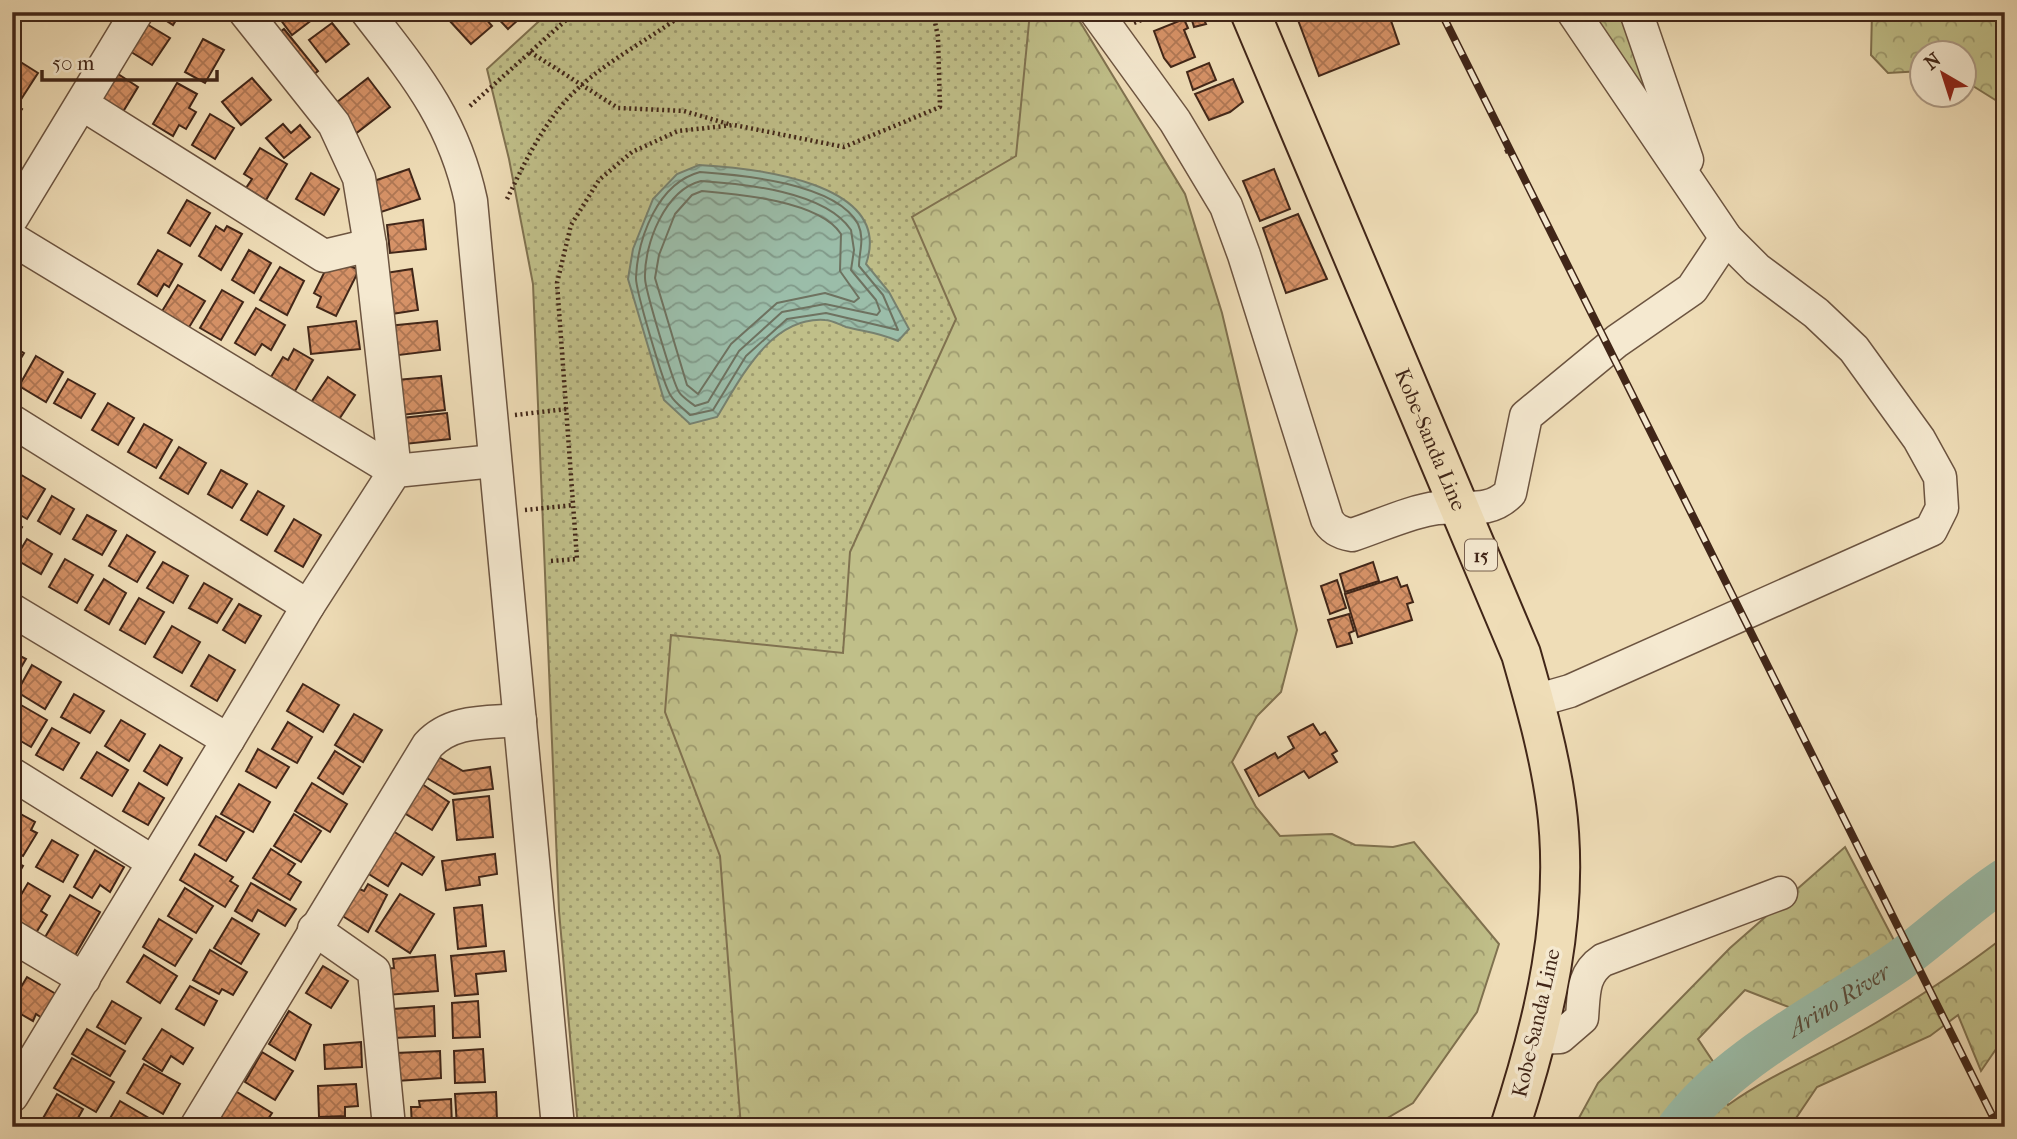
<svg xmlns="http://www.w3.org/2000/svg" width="2017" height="1139" viewBox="0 0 2017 1139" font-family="'IM FELL French Canon',serif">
  <defs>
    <pattern id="forest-crowns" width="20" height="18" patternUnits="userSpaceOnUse" patternTransform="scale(1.75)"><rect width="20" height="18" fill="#c0bf89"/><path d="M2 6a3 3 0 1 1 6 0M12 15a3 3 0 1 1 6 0" fill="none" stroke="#9e9b6f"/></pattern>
    <pattern id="park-dots" width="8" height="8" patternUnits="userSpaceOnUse" patternTransform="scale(1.75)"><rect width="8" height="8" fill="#c0bf89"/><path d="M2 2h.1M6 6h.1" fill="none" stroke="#9e9b6f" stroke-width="1.8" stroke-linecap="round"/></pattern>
    <pattern id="water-waves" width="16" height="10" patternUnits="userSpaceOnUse" patternTransform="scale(1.75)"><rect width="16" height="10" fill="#9bbda9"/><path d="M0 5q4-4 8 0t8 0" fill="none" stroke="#809989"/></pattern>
    <pattern id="building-cross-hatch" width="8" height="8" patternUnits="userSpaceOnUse" patternTransform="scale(1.75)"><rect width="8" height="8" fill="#d69267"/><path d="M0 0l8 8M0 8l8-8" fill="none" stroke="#af7754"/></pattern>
  </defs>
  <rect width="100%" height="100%" fill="#efddb7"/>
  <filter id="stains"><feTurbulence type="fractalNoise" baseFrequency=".00286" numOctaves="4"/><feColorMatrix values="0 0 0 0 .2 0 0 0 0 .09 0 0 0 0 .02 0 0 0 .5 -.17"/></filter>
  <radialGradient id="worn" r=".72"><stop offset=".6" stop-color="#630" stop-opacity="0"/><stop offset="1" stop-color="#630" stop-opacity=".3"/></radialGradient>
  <!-- forest -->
  <g fill="url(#forest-crowns)" stroke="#807250" stroke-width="2">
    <path d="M955 12H1074L1185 194 1222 313 1297 630 1281 692 1257 716 1232 762 1256 807 1280 836 1332 834 1355 845 1393 847 1414 842 1499 944 1477 1012 1413 1103 1372 1127H710L625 714 870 263Z"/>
    <path d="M1588 12H1623L1624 26 1666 135Z"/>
    <path d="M1872 12H2005V106L1965 81V52H1923L1922 71 1888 73 1871 55Z"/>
    <path d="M1845 847 1897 946 1867 970 1791 1008 1745 990 1698 1039 1714 1063 1728 1105C1776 1071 1829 1051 1879 1021 1922 995 1966 967 2005 936V1036L1981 1071 1958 1015 1930 1036 1817 1087 1790 1127H1574L1598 1083 1730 948Z"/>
  </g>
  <!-- park -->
  <path fill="url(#park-dots)" stroke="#807250" stroke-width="2" d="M549 12H1030L1016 156 912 217 956 319 850 552 843 653 671 635 665 712 720 856 741 1127H578L559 911 533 284 509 159 487 69Z"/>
  <!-- water -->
  <path fill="url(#water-waves)" stroke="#77816f" stroke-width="2" d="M699 165C751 168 895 181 866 264L889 292 909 329 898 341C878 332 866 332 846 327 840 325 832 320 825 320 771 316 741 378 717 417L690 424 664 400 628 279 633 249 653 199 677 174Z"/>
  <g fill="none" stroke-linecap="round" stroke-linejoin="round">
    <!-- shore -->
    <g stroke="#6e7260" stroke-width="2">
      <path d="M700 172C742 175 836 183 858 224 865 239 859 252 859 266L883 295 898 330 826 313 787 319 746 356 713 410 690 415C684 409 675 403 671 396 664 387 635 288 636 277 638 237 658 183 700 172Z"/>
      <path d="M701 181C744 184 825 191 851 230L854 250 851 270 876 300 880 311 877 315 825 304 782 312 739 351 708 402 695 406C690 402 682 397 679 392 673 383 645 289 645 278 644 244 665 190 701 181Z"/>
      <path d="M702 191C738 194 820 201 841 234L840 271 859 298 854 302 825 293 777 303 731 344 698 394 687 385 655 278 659 255 675 214 692 195Z"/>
    </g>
    <!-- river -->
    <path stroke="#9bbda9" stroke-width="42" id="s1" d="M1678 1127C1731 1056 1827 1011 1899 961 1935 935 1968 903 2005 879"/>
  </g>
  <!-- building -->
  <g fill="url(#building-cross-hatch)" stroke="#412618" stroke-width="2">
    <path d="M153 12H181L173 25Z"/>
    <path d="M289 12H321V13L292 35 280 19Z"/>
    <path d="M456 12H480L492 26 471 44 448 19Z"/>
    <path d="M492 12H527L508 29Z"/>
    <path d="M1295 12H1388L1399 44 1319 76Z"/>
    <path d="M1201 13 1206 24 1194 27 1191 17Z"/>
    <path d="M1184 19 1188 28 1184 30 1195 57 1171 67 1164 58 1154 31Z"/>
    <path d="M145 23 170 38 152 65 128 50Z"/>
    <path d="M332 23 349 44 326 62 309 40Z"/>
    <path d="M284 29 318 71 304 82 270 40Z"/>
    <path d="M203 39 224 50 205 83 185 72Z"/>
    <path d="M19 61 38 73 20 101 12 96V72Z"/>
    <path d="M1209 63 1216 80 1193 90 1187 72Z"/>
    <path d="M115 72 138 87 121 115 97 100Z"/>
    <path d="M252 78 271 100 241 125 222 102Z"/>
    <path d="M368 78 390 107 354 135 332 106Z"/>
    <path d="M1233 79 1243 102 1230 112 1209 120 1195 94Z"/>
    <path d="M177 83 197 94 189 108 196 112 186 129 179 125 173 136 153 124Z"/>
    <path d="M12 103 22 109 12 124Z"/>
    <path d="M210 114 234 128 215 159 192 145Z"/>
    <path d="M283 124 291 133 300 125 310 137 284 158 266 138Z"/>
    <path d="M260 148 287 164 266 200 246 188 252 179 244 174Z"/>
    <path d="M409 169 420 199 381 212 371 182Z"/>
    <path d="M1274 169 1290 209 1260 221 1243 181Z"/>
    <path d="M311 173 339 189 324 215 296 199Z"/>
    <path d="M187 200 210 213 190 246 168 233Z"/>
    <path d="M1298 214 1327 279 1286 293 1263 228Z"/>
    <path d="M423 220 426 249 390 253 387 225Z"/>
    <path d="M216 226 224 231 227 226 242 234 221 270 199 256Z"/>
    <path d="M158 250 182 264 169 287 164 284 157 296 138 284Z"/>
    <path d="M249 250 271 263 254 293 232 280Z"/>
    <path d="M335 259 359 270 336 316 317 307 321 297 314 293 330 261Z"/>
    <path d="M280 267 304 281 287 315 260 300Z"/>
    <path d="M412 269 418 310 385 315 379 274Z"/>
    <path d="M178 285 205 301 188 329 161 313Z"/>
    <path d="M222 290 243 302 221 340 200 328Z"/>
    <path d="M256 308 285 325 271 350 262 344 255 355 235 343Z"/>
    <path d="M356 321 360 349 311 354 308 327Z"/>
    <path d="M437 321 440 350 391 356 388 326Z"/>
    <path d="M12 346 24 353 12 373Z"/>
    <path d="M294 349 313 360 295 391 271 377 283 357 288 360Z"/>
    <path d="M36 356 63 372 46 402 19 386Z"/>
    <path d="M441 376 445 410 401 415 397 380Z"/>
    <path d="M328 377 355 395 338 421 310 404Z"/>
    <path d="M68 379 95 394 81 418 54 403Z"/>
    <path d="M108 403 134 418 118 445 92 430Z"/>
    <path d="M447 413 450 439 405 444 402 418Z"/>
    <path d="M144 424 172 440 156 468 128 452Z"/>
    <path d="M179 447 206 463 188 494 160 478Z"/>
    <path d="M221 470 247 484 232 508 208 494Z"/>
    <path d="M18 473 45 489 27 519 12 510V484Z"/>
    <path d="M258 491 284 506 267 535 241 520Z"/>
    <path d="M52 496 74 509 60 534 38 521Z"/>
    <path d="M87 515 116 531 102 555 73 539Z"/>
    <path d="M294 519 321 535 303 567 275 551Z"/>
    <path d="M12 521 22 527 12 543Z"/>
    <path d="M127 535 155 552 137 582 109 566Z"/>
    <path d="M27 539 52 554 41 574 15 559Z"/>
    <path d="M65 559 93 575 77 603 49 587Z"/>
    <path d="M163 562 188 576 173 603 147 588Z"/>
    <path d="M1373 562 1379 581 1345 592 1340 574Z"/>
    <path d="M1397 577 1401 587 1407 585 1413 602 1407 604 1412 620 1358 637 1345 594Z"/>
    <path d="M104 579 126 593 109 624 85 610Z"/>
    <path d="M1337 580 1346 608 1330 614 1321 586Z"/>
    <path d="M204 583 232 599 217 623 189 608Z"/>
    <path d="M139 598 164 612 145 644 120 630Z"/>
    <path d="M239 604 261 616 245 643 223 630Z"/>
    <path d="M1349 614 1354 631 1349 633 1352 643 1337 647 1328 620Z"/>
    <path d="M172 626 200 642 182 673 154 657Z"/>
    <path d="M12 652 26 659 12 683Z"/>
    <path d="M209 655 235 670 217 701 191 686Z"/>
    <path d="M32 665 61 682 45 709 17 692Z"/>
    <path d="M303 684 339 705 323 732 287 711Z"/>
    <path d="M74 694 104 711 90 733 61 717Z"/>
    <path d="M14 701 47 720 31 747 12 736Z"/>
    <path d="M354 714 382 730 363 762 335 745Z"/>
    <path d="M121 720 145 734 129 761 105 746Z"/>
    <path d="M288 722 312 737 297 763 272 749Z"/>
    <path d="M1313 724 1320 735 1325 732 1337 751 1332 754 1337 762 1309 778 1304 771 1259 796 1245 770 1275 753 1278 758 1294 748 1288 737Z"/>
    <path d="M52 728 79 743 63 770 36 755Z"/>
    <path d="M160 745 182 758 167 785 144 771Z"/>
    <path d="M258 749 289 767 276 788 246 771Z"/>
    <path d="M335 751 360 767 343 794 318 778Z"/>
    <path d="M97 752 128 770 112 796 81 778Z"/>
    <path d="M437 756 463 771 490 767 493 789 454 794 425 777Z"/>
    <path d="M139 783 164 798 148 825 123 811Z"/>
    <path d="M312 783 347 804 330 832 295 811Z"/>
    <path d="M239 784 270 802 253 832 221 814Z"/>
    <path d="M422 784 449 802 432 830 404 813Z"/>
    <path d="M489 796 493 837 457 840 453 800Z"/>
    <path d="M17 812 35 822 31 830 37 833 23 856 12 850V819Z"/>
    <path d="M294 814 321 831 301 862 274 846Z"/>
    <path d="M216 816 244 832 226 861 199 845Z"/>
    <path d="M393 831 434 857 422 875 402 863 388 886 367 873Z"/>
    <path d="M52 840 78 855 63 882 36 867Z"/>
    <path d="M271 849 295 864 288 874 301 882 290 900 253 878Z"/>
    <path d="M95 850 124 867 110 892 100 885 92 898 74 887Z"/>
    <path d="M195 854 233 877 230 881 238 886 225 907 180 880Z"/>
    <path d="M495 854 497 874 479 877 480 885 446 890 442 861Z"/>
    <path d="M12 860 23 866 12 885Z"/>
    <path d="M28 883 50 896 41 911 47 915 36 933 12 920V910Z"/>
    <path d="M251 883 296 909 285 926 258 910 252 921 235 911Z"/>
    <path d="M368 884 387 895 368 932 341 915 357 888 364 891Z"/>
    <path d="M185 888 213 906 196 933 168 916Z"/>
    <path d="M400 894 434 914 410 953 376 931Z"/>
    <path d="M70 895 100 912 74 957 44 939Z"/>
    <path d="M482 905 486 946 458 949 454 908Z"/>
    <path d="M232 918 259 934 241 964 214 948Z"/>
    <path d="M159 919 192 939 175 966 143 947Z"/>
    <path d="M210 950 247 972 233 995 222 989 219 994 193 980Z"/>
    <path d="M504 951 506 971 476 974 478 994 455 996 451 956Z"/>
    <path d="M144 955 177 976 160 1003 127 982Z"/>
    <path d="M435 955 438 991 386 995 384 969 394 968 393 959Z"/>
    <path d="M323 966 348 981 331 1008 306 993Z"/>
    <path d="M27 977 56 994 42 1018 36 1014 33 1021 12 1009V1002Z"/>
    <path d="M190 986 217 1001 204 1025 176 1009Z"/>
    <path d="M112 1001 141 1018 125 1044 97 1027Z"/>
    <path d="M478 1001 480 1037 453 1038 452 1003Z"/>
    <path d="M434 1006 435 1036 394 1038 393 1009Z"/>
    <path d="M289 1011 311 1025 295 1060 269 1044Z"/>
    <path d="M87 1029 125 1051 110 1076 72 1054Z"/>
    <path d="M162 1029 193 1048 183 1064 171 1056 162 1071 143 1059Z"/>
    <path d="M361 1042 362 1067 325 1069 324 1045Z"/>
    <path d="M483 1049 485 1082 455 1083 454 1051Z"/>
    <path d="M440 1051 441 1078 397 1081 396 1053Z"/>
    <path d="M262 1052 293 1071 275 1100 245 1082Z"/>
    <path d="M72 1058 114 1082 96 1112 54 1088Z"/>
    <path d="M144 1064 180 1084 163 1114 127 1093Z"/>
    <path d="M356 1084 358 1106 345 1107V1116L319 1117 318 1086Z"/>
    <path d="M232 1089 272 1113 263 1127H237L217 1114Z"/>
    <path d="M496 1092 497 1121 480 1122 481 1127H457L455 1094Z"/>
    <path d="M57 1094 83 1109 73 1127H53L42 1120Z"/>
    <path d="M451 1099 452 1127H412L411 1107H420L419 1101Z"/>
    <path d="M120 1101 154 1121 150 1127H105Z"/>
  </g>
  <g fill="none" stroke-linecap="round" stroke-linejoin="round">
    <defs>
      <g id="minor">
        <path d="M245 12 334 124 359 178 370 245 395 471"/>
        <path d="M367 12C416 75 454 121 471 201L558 1127"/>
        <path d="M1096 12 1175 121 1226 206 1244 255 1327 519C1332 529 1340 533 1352 535 1377 527 1411 511 1437 508 1465 505 1488 515 1510 493L1526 416 1617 341 1692 289 1726 238"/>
        <path d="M1636 12 1687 160"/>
        <path d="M82 104 324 256 370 245"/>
        <path d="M12 218 137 12"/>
        <path d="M12 239 395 471"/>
        <path d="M12 421 308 606"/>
        <path d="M12 610 228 740 308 606 395 471 494 461"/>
        <path d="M1535 701 1570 691 1931 530 1942 508 1940 477 1919 439 1854 349 1816 313 1757 269 1726 238 1573 12"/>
        <path d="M12 774 153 862"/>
        <path d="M314 929 374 971 389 1127"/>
        <path d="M12 936 84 979"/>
        <path d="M1537 1038 1560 1037 1582 1018C1584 994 1582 974 1603 960L1781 893"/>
        <path d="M12 1096 228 740"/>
        <path d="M196 1127 428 745C452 719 487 723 520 720"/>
      </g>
      <g id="major">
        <path id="s2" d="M1250 12 1521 654C1535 703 1549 752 1556 803 1571 913 1544 1023 1510 1127"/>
      </g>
    </defs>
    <!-- minor casing -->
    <use href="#minor" stroke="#6c5440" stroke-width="35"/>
    <!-- major casing -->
    <use href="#major" stroke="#412618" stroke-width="42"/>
    <!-- path -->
    <g stroke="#412618" stroke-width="4.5" stroke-dasharray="2 3.5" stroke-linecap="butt">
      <path d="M1210 12 1223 19"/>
      <path d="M423 17 429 12"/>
      <path d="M1134 23 1160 12"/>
      <path d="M530 52 618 108 684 111 732 125"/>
      <path d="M470 106 575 12"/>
      <path d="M1505 152 1512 149"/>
      <path d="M507 199C524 164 542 126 569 97 599 66 639 45 675 20L681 12"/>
      <path d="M515 415 567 409"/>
      <path d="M525 510 574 505"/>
      <path d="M551 561 577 559 557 283 571 225 599 180 632 152 678 131 734 125 844 147 940 107 938 37 933 12"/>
    </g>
    <!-- minor -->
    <use href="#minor" stroke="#f5e9d0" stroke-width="32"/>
    <!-- major -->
    <use href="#major" stroke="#efddb7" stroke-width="38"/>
    <defs>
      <path id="rail" d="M1441 12 1998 1127"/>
    </defs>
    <!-- rail casing -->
    <use href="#rail" stroke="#412618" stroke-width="8"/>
    <!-- rail -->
    <use href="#rail" stroke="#f5e9d0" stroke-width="5" stroke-dasharray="16" stroke-linecap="butt"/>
  </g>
  <g text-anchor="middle" stroke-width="7" stroke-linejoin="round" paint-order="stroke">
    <!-- shield labels -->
    <rect fill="#f5e9d0" stroke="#77604f" stroke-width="2" x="1465" y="539.5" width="32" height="31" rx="5"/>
    <g font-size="19" font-weight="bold" fill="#412618">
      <text x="1481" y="562">15</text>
    </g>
    <!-- street labels -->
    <g font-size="21" fill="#412618" stroke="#f5e9d0">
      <text dy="7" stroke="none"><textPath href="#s2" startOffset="464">Kobe-Sanda Line</textPath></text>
      <text transform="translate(1536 1023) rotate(-77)" y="7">Kobe-Sanda Line</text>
    </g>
    <!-- water labels -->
    <g font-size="23" font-style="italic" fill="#584c3c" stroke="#f5e9d0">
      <text dy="8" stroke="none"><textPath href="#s1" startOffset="206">Arino River</textPath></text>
    </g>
  </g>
  <!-- margin -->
  <rect width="2017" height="1139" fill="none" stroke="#efddb7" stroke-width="42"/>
  <rect x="14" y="14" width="1989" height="1111" fill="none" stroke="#412618" stroke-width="3.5"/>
  <rect x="21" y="21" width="1975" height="1097" fill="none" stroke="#412618" stroke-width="2"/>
  <!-- north arrow -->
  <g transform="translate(1943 74) rotate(321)"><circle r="33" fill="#f5e9d0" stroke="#ad9b86" stroke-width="2"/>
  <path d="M0-5L12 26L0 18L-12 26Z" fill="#8f2418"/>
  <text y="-10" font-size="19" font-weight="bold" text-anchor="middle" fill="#412618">N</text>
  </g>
  <!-- scale -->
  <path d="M42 70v10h175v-10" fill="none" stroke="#412618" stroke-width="3.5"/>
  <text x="52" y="70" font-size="21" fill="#412618" stroke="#f5e9d0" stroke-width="5" paint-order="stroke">50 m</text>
  <rect width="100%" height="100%" filter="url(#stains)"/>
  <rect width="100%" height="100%" fill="url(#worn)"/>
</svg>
